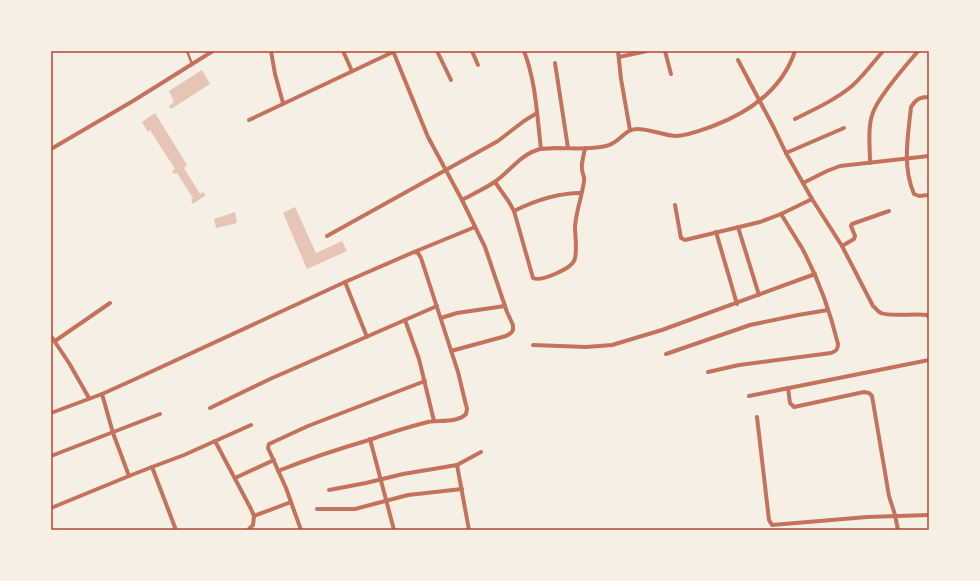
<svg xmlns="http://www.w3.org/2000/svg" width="980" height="581" viewBox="0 0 980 581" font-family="Literata,serif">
  <rect width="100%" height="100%" fill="#f6efe4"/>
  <!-- building -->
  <g fill="#e6c5b7">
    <path d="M202 70 210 84 171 109 169 106 174 102 169 91Z"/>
    <path d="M155 113 187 165 184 168 200 194 203 192 206 195 193 204 191 200 193 198 177 173 174 174 172 171 175 169 162 149 150 130 148 132 142 122Z"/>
    <path d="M295 207 316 253 342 241 347 251 307 269 283 213Z"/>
    <path d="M235 212 237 223 216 228 214 219Z"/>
  </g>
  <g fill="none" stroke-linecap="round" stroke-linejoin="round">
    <!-- service -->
    <path stroke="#c5725c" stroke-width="2.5" d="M187 51 192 64"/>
    <!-- minor -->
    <g stroke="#c5725c" stroke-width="4">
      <path d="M271 51 275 74 283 103"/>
      <path d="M343 51 352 71"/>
      <path d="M393 51 428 137 462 200 485 247 507 312 513 325V330L511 333 506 336 451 351"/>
      <path d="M437 51 451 80"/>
      <path d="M472 51 478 65"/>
      <path d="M524 51C536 82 537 116 541 149"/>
      <path d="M618 51 621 79 630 130"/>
      <path d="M665 51 671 74"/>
      <path d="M619 57 647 51"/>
      <path d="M738 60 774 128 786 153 812 199 842 246 873 306C876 308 878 312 881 313 890 317 915 313 927 315L929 317"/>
      <path d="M555 63 568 148"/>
      <path d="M929 97C920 97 916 99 911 107 908 136 902 166 914 194L919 196 929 195"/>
      <path d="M795 119C815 109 835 100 852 86 863 76 873 63 883 51"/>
      <path d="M249 120 393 52"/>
      <path d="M51 149 133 101 213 51"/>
      <path d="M786 153 844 128"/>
      <path d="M870 163C870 146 867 125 874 110 882 92 905 67 918 51"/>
      <path d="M495 182 509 202 514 211 533 278C541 282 570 269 574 261 578 253 575 236 575 227 576 211 582 197 584 181 585 176 582 174 582 169 581 163 584 155 585 148"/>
      <path d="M803 183 827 171 840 166 929 156"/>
      <path d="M462 200C473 194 486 188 496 181 511 170 521 154 540 149 545 148 550 149 555 148 572 148 590 150 606 146 619 144 624 129 637 129 650 129 662 135 675 136 688 136 702 130 713 126 750 112 782 90 795 51"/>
      <path d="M675 205 681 238 685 240 760 222 781 214 812 199"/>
      <path d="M514 211C536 200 557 193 581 193"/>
      <path d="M738 227 759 295"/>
      <path d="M716 232 737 304"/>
      <path d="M327 236 498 141 524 121 537 113"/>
      <path d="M842 246 854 239 855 236 851 226 852 224 889 211"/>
      <path d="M414 252 475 227"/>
      <path d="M345 282 367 337"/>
      <path d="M441 318 457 313 505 306"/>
      <path d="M405 320 419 359 434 421"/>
      <path d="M51 336 69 363 89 398"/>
      <path d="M55 341 110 303"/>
      <path d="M533 345 586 347 612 345 662 330 815 274"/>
      <path d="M666 354 750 325 798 315 828 310"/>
      <path d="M708 372 739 365 831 353C836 351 838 350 838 344 830 311 818 278 802 248 795 237 788 225 781 214"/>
      <path d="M788 388 790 403 794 407 864 392 869 393 872 396 889 496 895 515 898 530"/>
      <path d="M102 394 113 433 129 476 152 467"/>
      <path d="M749 396 929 360"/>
      <path d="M210 408 270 379 437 306"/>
      <path d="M51 413 102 394 131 381 345 282 414 252 418 253 421 258 458 372 467 409 466 414C457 423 440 420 428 422 408 427 389 433 369 440 338 449 308 459 278 471"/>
      <path d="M757 417 769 520 772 525 867 517 929 515"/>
      <path d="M370 439 394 530"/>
      <path d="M215 441 251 509 254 516 253 525 248 530"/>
      <path d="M51 456 160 414"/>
      <path d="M457 465 469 530"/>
      <path d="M235 478 274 460"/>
      <path d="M329 490 366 483 403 474 457 465 481 452"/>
      <path d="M51 508 129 476"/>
      <path d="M317 509H355L408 495 462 489"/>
      <path d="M254 516 291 502"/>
      <path d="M176 530 152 467 184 455 251 425"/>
      <path d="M301 530 286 488 268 448 269 444 308 426 425 381"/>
    </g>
  </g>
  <!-- border -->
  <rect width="980" height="581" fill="none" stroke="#f6efe4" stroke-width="104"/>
  <rect x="52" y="52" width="876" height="477" fill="none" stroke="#b5482f" stroke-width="1.5"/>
</svg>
